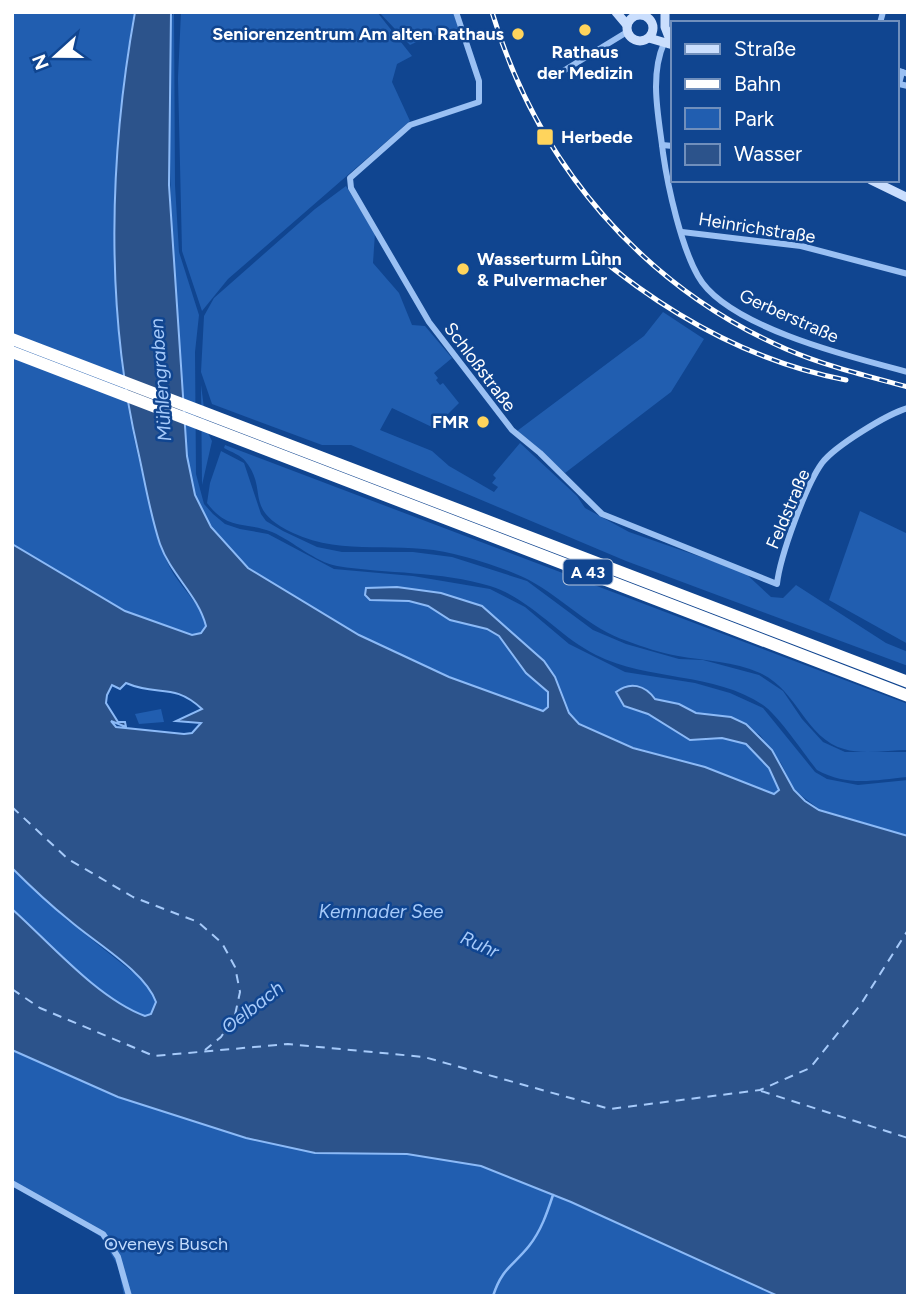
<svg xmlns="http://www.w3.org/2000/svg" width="920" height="1308" viewBox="0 0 920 1308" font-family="Figtree,sans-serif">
  <rect width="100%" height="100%" fill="#104590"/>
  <!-- green -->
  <g fill="#215eb0">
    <path d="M12 12H134C106 172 104 346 150 502 156 524 161 554 173 573 185 592 200 604 206 626L201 634 192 635 125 611 12 544Z"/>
    <path d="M174 12 175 185 179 252 199 315 195 352 196 474 204 504 213 514 225 524 240 529 268 534 334 569 413 576 490 589 525 607 569 644 625 672 695 683 730 693 763 708 815 772 827 779 858 785 908 780V836L819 809 794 790 781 763 760 735 731 717 696 713 679 704 655 699 642 687H623V706L648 714 690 740 722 738 746 744 769 768 779 790 774 794 705 767 633 747 579 724 569 713 544 661 482 606 441 593 397 587 366 588 370 600 409 601 428 606 450 620 487 629 499 636 526 673 548 692V707L543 711 529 708 449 677 359 635 248 568 211 527 195 495 187 456C174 311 166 164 171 18Z"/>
    <path d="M181 12H377L412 56 397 64 392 82 410 121 228 279 202 311 182 251 178 78Z"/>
    <path d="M379 12H453L459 30 429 36 410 45Z"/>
    <path d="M346 186 375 233 373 263 399 293 412 325 425 326 452 358 434 373 438 378 436 380 440 385 443 383 459 403 434 428 392 408 380 430 432 451 449 466 494 492 498 487 492 483 496 478 493 475 520 443 577 496 585 508 629 532 744 572 771 597 783 598 796 585 886 643 908 652V666L626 561 351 445H322L212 404 201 372 204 316 214 298 315 209Z"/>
    <path d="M663 312 704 339 671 392 565 473 517 431 644 336Z"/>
    <path d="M201 385 207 431 212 441 202 485Z"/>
    <path d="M225 445 908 704V750C888 750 863 755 844 749 805 738 797 689 760 673 733 661 706 661 678 656 661 653 643 647 627 641 589 628 564 599 529 580 507 569 478 560 454 554 400 540 344 557 293 533 242 509 269 491 246 462 241 455 231 452 224 448Z"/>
    <path d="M221 451 244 463 261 514 266 521 283 531 317 547 342 552H413L452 557 527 581 593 630 626 644 679 659 703 660 759 675 783 691 802 719 823 742 845 752H908V777C874 780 848 787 817 770 804 754 778 715 763 705 714 672 648 681 596 655 558 636 531 599 490 586 441 571 387 574 337 566 315 562 293 541 272 532 244 521 228 531 207 503L210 483Z"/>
    <path d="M860 511 908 534V644L829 600Z"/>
    <path d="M161 709 164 722 139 724 135 714Z"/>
    <path d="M12 869 67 920 135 974 150 989 156 1002 151 1014 146 1016C98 999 49 942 12 908Z"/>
    <path d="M12 1050 118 1097 246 1138 407 1154 481 1166 571 1202 778 1296H124L118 1266 101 1237 12 1181Z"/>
  </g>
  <!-- water -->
  <path fill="#2c538b" stroke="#8cbaf7" stroke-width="2" fill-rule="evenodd" d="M135 12H171L169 185 187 456 195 495 211 527 248 568 359 635 449 677 543 711 548 707V692L526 673 499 636 487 629 450 620 428 606 409 601 370 600 365 595 366 588 397 587 441 593 482 606 544 661 555 677 569 713 579 724 633 748 705 767 774 794 779 790 769 768 746 744 722 738 690 740 648 714 624 706 616 692C630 681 645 685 655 699L679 704 696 713 731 717 746 724 772 750 794 790 805 801 819 810 908 836V1296H778L571 1202 481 1166 407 1154 315 1153 246 1138 118 1097 12 1050V909C49 942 98 999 145 1016L151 1014 156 1002C145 971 94 942 69 920 49 904 30 886 12 868V544L125 611 192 635 201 633 206 626C198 595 171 575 160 544 150 514 145 482 138 451 105 309 109 156 135 12ZM126 683C158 697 173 682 202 709L176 721 201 723 192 733 184 734 116 727 111 721 126 727 125 722H118L106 703 107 695 112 685 120 689Z"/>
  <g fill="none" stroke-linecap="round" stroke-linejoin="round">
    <!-- stream -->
    <path stroke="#8cbaf7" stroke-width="2.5" d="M493 1296C502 1268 513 1266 529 1246 541 1231 547 1213 553 1195"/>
    <!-- ferry -->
    <g stroke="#a6cafa" stroke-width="2" stroke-dasharray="9 7" stroke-linecap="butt">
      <path d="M12 807 68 859 133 897 198 922 222 943 235 967 240 992 235 1015 221 1037 205 1050"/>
      <path d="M12 989 40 1008 154 1056 288 1044 424 1057 610 1109 760 1090 810 1068 861 1004 908 930"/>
      <path d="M761 1091 908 1138"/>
    </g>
    <!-- street -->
    <g stroke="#9ac0f3" stroke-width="6">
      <path d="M456 12 479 81V102L410 125 350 178 351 188 429 322 512 430 540 453 602 514 777 584C780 556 806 485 822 463 835 446 887 414 908 408"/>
      <path d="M880 23 883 12"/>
      <path d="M664 43C649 77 659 118 663 153 668 188 681 246 698 276 726 327 854 358 908 372"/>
      <path d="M897 70 908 74"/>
      <path d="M902 72 899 84 908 86"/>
      <path d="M544 78 555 76 627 32"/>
      <path d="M662 145 673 146"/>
      <path d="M682 232 801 246 908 274"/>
      <path d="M12 1183 103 1234 118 1257 129 1296"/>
    </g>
    <!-- secondary -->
    <g stroke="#cadefd" stroke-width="9">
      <path d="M616 12 627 25"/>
      <path d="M665 12V27L670 40"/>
      <circle cx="640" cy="28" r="13"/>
      <path d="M649 38 673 45"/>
      <path d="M871 180 908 198"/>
    </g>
    <!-- highway -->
    <g stroke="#fff" stroke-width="12">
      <path d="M12 339 908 682"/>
      <path d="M12 352 908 696"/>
    </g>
    <defs>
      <g id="rail">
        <path d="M492 12C537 163 642 286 786 349 825 366 867 376 908 387"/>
        <path d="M594 253C667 314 752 362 846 380"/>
      </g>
    </defs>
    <!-- rail casing -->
    <use href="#rail" stroke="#fff" stroke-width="5"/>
    <!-- rail -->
    <use href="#rail" stroke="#104590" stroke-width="2.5" stroke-dasharray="8" stroke-linecap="butt"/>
  </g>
  <!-- markers -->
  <g fill="#ffd45c" stroke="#104590" stroke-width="2.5">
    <circle cx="585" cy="30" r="7"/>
    <circle cx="518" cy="34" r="7"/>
    <rect x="536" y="128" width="18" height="18" rx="3.5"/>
    <circle cx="463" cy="269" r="7"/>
    <circle cx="483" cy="422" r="7"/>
  </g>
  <g text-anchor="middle" stroke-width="5" stroke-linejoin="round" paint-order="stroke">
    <!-- shield labels -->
    <rect fill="#104590" stroke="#b7c7de" stroke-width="2" x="563.5" y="559.5" width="49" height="25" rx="5"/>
    <g font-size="16" font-weight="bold" fill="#fff">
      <text x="588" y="578">A 43</text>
    </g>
    <!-- poi labels -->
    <g font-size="18" font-weight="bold" fill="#fff" stroke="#104590" text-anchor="end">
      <text x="504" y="40">Seniorenzentrum Am alten Rathaus</text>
      <text x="585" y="58" text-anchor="middle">Rathaus<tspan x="585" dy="21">der Medizin</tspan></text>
      <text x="561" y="143" text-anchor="start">Herbede</text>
      <text x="477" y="265" text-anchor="start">Wasserturm Luhn<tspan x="477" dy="21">&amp; Pulvermacher</tspan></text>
      <text x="469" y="428">FMR</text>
    </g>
    <!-- street labels -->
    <g font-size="18" fill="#fff" stroke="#104590">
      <text transform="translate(757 228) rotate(9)" y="6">Heinrichstraße</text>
      <text transform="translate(789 316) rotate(24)" y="6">Gerberstraße</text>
      <text transform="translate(480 367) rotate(53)" y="6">Schloßstraße</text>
      <text transform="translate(788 509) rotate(-67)" y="6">Feldstraße</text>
    </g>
    <!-- park labels -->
    <g font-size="18" fill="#c2dbfd" stroke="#104590">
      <text x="166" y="1250">Oveneys Busch</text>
    </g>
    <!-- water labels -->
    <g font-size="19" font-style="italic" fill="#a6cafa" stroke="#104590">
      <text transform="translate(160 380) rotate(-94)" y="7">Mühlengraben</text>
      <text x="381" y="918">Kemnader See</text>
      <text transform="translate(480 944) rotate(24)" y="7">Ruhr</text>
      <text transform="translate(252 1007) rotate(-38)" y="7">Oelbach</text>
    </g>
  </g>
  <!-- border -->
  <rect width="920" height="1308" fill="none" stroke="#ffffff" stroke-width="28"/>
  <!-- legend -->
  <rect x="671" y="21" width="228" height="161" fill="#104590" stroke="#708fbc" stroke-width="2"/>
  <rect x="685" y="44" width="35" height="10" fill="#cadefd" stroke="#708fbc" stroke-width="2"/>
  <text x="734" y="56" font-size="21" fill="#ffffff">Straße</text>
  <rect x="685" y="79" width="35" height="10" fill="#ffffff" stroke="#708fbc" stroke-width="2"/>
  <text x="734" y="91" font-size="21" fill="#ffffff">Bahn</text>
  <rect x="685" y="108" width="35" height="21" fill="#215eb0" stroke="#708fbc" stroke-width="2"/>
  <text x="734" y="126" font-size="21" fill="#ffffff">Park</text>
  <rect x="685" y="144" width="35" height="21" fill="#2c538b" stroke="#708fbc" stroke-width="2"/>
  <text x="734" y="161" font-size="21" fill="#ffffff">Wasser</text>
  <!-- north arrow -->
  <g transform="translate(56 56) rotate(249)" stroke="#104590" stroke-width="5" paint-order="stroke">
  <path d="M0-5L12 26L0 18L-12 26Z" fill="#ffffff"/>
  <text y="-10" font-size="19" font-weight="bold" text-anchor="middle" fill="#ffffff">N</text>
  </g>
</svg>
